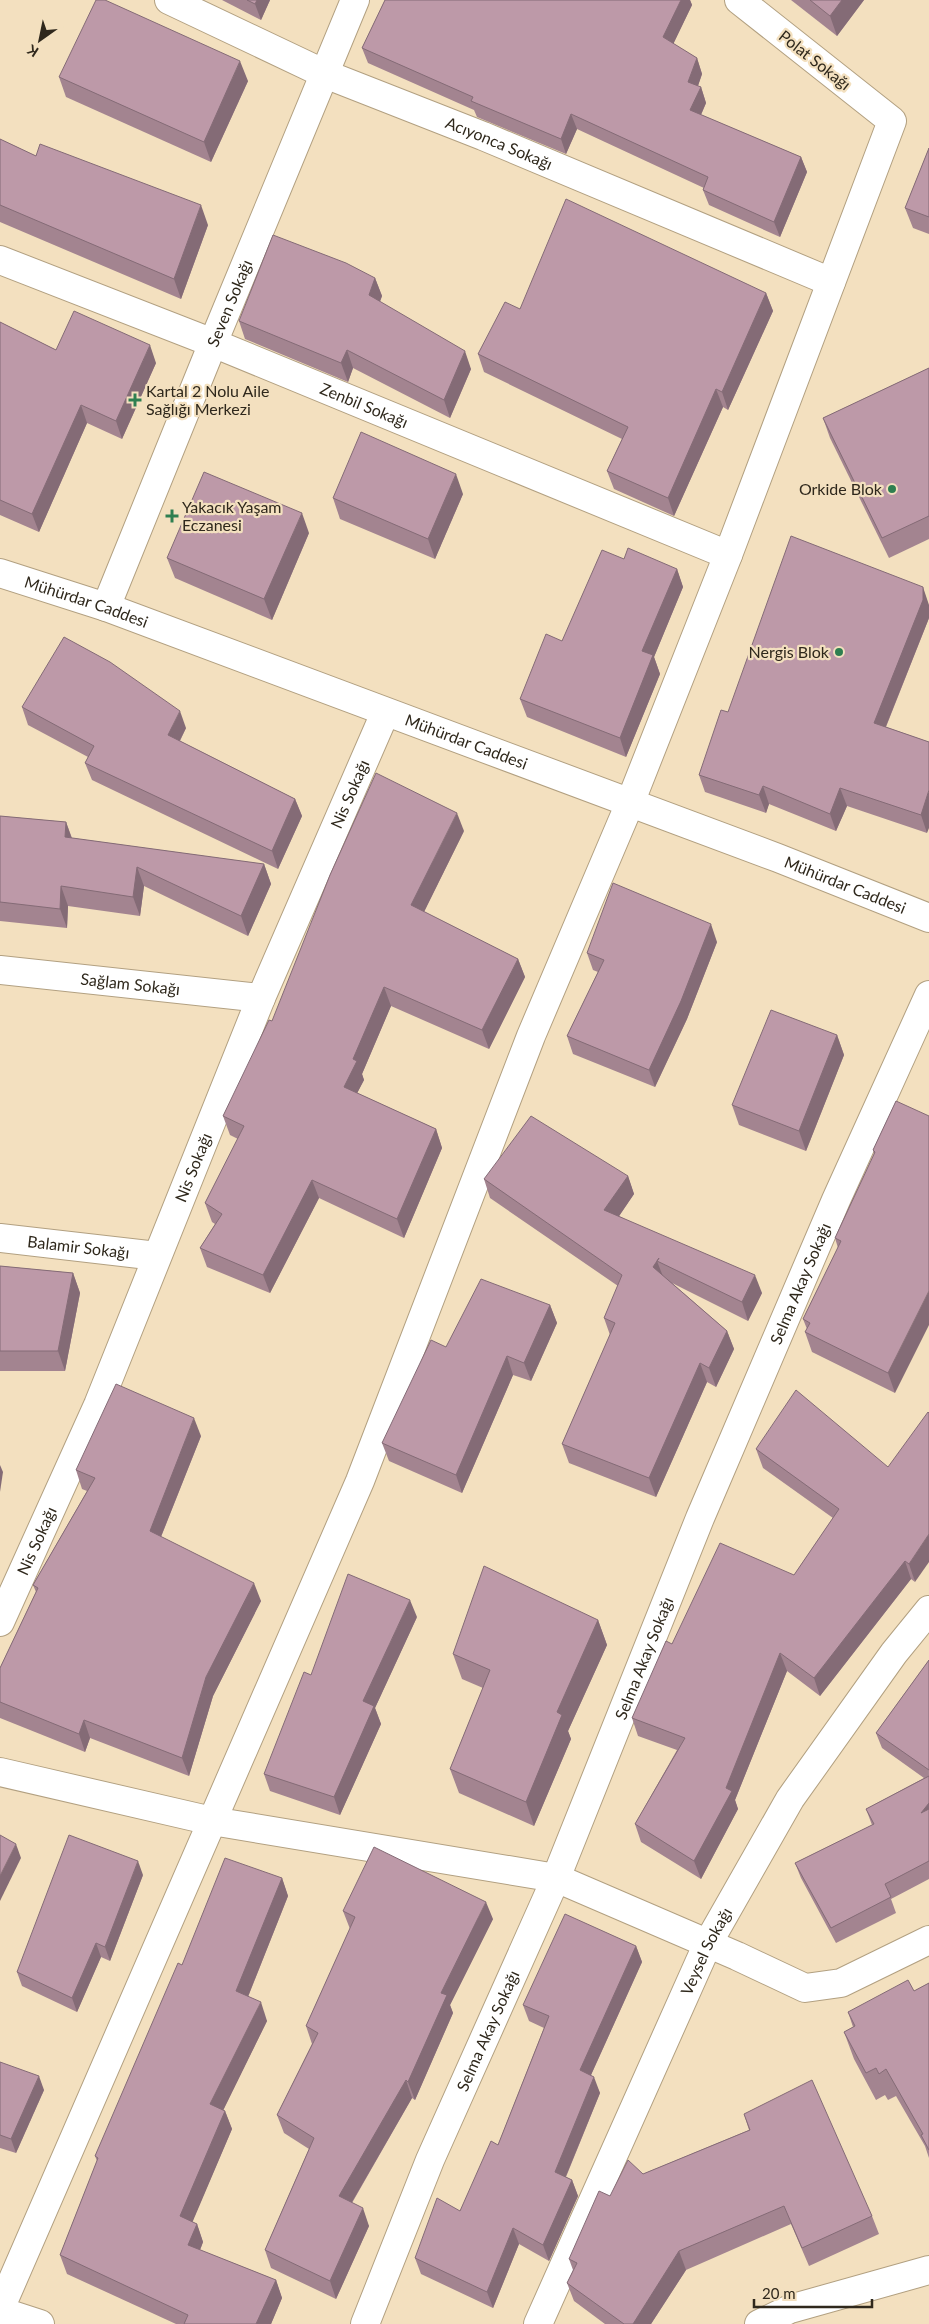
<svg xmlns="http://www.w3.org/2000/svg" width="929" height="2324" viewBox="0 0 929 2324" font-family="Lato,sans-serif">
  <rect width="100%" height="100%" fill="#f3e0bf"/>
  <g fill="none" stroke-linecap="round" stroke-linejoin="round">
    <defs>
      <g id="street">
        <path id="s1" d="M169 0 325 74 483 136 831 282"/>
        <path id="s2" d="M0 260 213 343 728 555"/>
        <path id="s3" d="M106 607 213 343 355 0"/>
        <path id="s4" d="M0 970 261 998"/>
        <path id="s5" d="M0 1238 157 1256"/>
        <path id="s6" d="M0 1622 98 1405 261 998 385 713"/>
        <path d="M0 1772 212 1821 556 1878 737 1956 805 1988 841 1983 929 1940"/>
        <path d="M0 2309 360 1481 531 1036 630 803 728 555 892 121 739 0"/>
        <path id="s7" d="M365 2324 430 2160 556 1878 700 1518 836 1200 929 995"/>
        <path id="s8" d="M538 2324 708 1943 790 1799 894 1653 929 1610"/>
      </g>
      <g id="secondary">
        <path id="s9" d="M0 573 106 607 778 858 929 918"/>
        <path d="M0 2311 40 2324"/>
        <path d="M759 2324 790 2309 929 2270"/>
      </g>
    </defs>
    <!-- street casing -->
    <use href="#street" stroke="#b2a081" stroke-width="30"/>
    <!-- secondary casing -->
    <use href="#secondary" stroke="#b2a081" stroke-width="30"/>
    <!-- street -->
    <use href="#street" stroke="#fff" stroke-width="28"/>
    <!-- secondary -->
    <use href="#secondary" stroke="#fff" stroke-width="28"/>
  </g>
  <!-- wall -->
  <g fill="#a38490">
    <path d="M222 0H270L261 20Z"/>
    <path d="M385 0H690L692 5 673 44 697 58 702 74 698 86 701 87 706 103 701 115 801 157 807 172 780 237 709 205 703 190 704 188 577 129 566 154 477 117 474 110 368 63 362 48Z"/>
    <path d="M791 0H864L837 36Z"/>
    <path d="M59 77 248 81 211 162 66 97Z"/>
    <path d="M0 139 36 156 208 225 181 299 0 222Z"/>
    <path d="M929 148V234L913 228 905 208Z"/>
    <path d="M375 278 382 296 380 302 471 369 450 418 353 368 348 382 245 339 239 321Z"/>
    <path d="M766 293 773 311 728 410 723 407 674 516 614 489 607 471 622 439 484 372 478 354 520 309Z"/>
    <path d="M0 322 56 350 156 363 122 439 87 423 39 532 0 515Z"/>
    <path d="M929 368V539L889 558 830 438 823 418Z"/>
    <path d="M463 494 435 559 340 519 333 498Z"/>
    <path d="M309 533 272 620 175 578 167 558Z"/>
    <path d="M624 559 677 569 683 587 654 657 660 674 626 757 527 717 520 699 562 641Z"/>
    <path d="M929 618 886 727 929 742 927 833 847 806 836 831 769 804 766 813 705 792 699 775 728 712Z"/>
    <path d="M22 707 186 728 180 741 295 799 302 816 278 869 92 780 85 763 88 757 28 725Z"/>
    <path d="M0 816 66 822 72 838 264 864 271 884 248 936 144 886 140 916 68 906 67 928 0 921Z"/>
    <path d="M464 831 424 912 518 959 525 977 489 1049 391 1006 362 1074 364 1080 357 1093 436 1129 442 1148 404 1238 319 1198 270 1293 207 1267 200 1248 215 1224 212 1222 205 1203 238 1139 230 1135 223 1116 272 1021Z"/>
    <path d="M717 942 687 1019 655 1087 573 1054 567 1036 598 972 593 970 587 953Z"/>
    <path d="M837 1035 844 1055 806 1151 739 1125 732 1105Z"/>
    <path d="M896 1101 895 1393 812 1352 805 1332 807 1329 803 1319 838 1248 835 1238 874 1154 873 1150Z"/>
    <path d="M628 1176 634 1194 619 1216 762 1293 748 1321 672 1283 727 1331 734 1349 716 1387 707 1382 656 1497 569 1463 562 1444 610 1335 604 1318 618 1286 490 1198 484 1179Z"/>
    <path d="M0 1266 73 1273 80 1293 65 1371H0Z"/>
    <path d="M550 1305 557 1323 531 1381 513 1375 462 1493 389 1461 382 1443 446 1347Z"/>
    <path d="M201 1436 161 1537 261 1601 213 1696 189 1776 90 1738 85 1752 0 1718V1668L36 1592 33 1585 87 1491 82 1489 76 1470Z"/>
    <path d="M756 1449 888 1467 915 1582 911 1579 820 1696 787 1671 735 1800 738 1809 701 1879 641 1842 635 1824 677 1750 638 1736 632 1718 672 1644 794 1575 833 1518 763 1468Z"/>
    <path d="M417 1617 375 1708 381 1724 340 1815 270 1791 264 1774Z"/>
    <path d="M598 1620 607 1645 568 1731 571 1739 534 1826 459 1793 450 1769 483 1688 462 1679 453 1654Z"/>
    <path d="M929 1660V1879L891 1899 896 1913 836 1943 801 1878 795 1863 872 1825 866 1809 924 1778 882 1748 876 1733Z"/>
    <path d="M143 1875 110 1961 101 1957 77 2012 22 1986 17 1972Z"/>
    <path d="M282 1878 288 1896 248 1997 267 2021 223 2110 225 2111 232 2129 192 2222 197 2224 203 2242 200 2250 276 2280 282 2298 271 2324H176L67 2274 60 2255 97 2161 95 2156 182 1965Z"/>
    <path d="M343 1911 493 1919 450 2005 453 2013 415 2100 412 2098 352 2203 369 2226 336 2299 271 2268 265 2250 309 2149 284 2133 277 2115 312 2044 306 2026 350 1929Z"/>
    <path d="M636 1946 642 1962 591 2075 600 2093 566 2177 572 2180 578 2196 549 2261 519 2244 493 2308 421 2274 415 2258 460 2211 498 2145 544 2028 529 2021 523 2005Z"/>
    <path d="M929 1983V2158L925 2146 896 2096 888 2100 885 2095 876 2100 854 2059 844 2032 853 2027 848 2012 914 1991Z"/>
    <path d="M0 2062 44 2090 16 2153 0 2148Z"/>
    <path d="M744 2114 872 2216 879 2234 809 2266 791 2224 686 2270 651 2324H605L574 2301 567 2283 573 2270 569 2259 643 2174 749 2130Z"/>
  </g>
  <!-- shaded-wall -->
  <g fill="#846b76">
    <path d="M257 0H270L261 20 255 4Z"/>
    <path d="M681 0H690L692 5 669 53 663 37Z"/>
    <path d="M842 0H864L837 36 830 16Z"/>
    <path d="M697 58 702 74 694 97 688 82Z"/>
    <path d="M240 61 248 81 211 162 204 142Z"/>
    <path d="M701 87 706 103 696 126 690 110Z"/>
    <path d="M571 114 577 129 566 154 561 139Z"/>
    <path d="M801 157 807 172 780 237 774 222Z"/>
    <path d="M201 205 208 225 181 299 174 279Z"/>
    <path d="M375 278 382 296 375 313 369 295Z"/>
    <path d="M766 293 773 311 728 410 722 392Z"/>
    <path d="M150 345 156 363 122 439 116 421Z"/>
    <path d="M347 350 353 368 348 382 341 363Z"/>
    <path d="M465 351 471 369 450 418 444 400Z"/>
    <path d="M716 389 723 407 674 516 668 498Z"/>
    <path d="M81 405 87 423 39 532 32 514Z"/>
    <path d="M456 474 463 494 435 559 428 539Z"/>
    <path d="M302 513 309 533 272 620 264 599Z"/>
    <path d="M677 569 683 587 654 657 660 674 626 757 620 738 642 651Z"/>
    <path d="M923 587 929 605V618L880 741 874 723Z"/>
    <path d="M180 711 186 728 174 752 168 735Z"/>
    <path d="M763 786 769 804 766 813 759 795Z"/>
    <path d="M840 788 847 806 836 831 830 814Z"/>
    <path d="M929 790V828L927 833 921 815Z"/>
    <path d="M295 799 302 816 278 869 272 851Z"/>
    <path d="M457 813 464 831 418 924 411 905Z"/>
    <path d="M66 822 73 842 65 837Z"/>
    <path d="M264 864 271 884 248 936 241 916Z"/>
    <path d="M137 867 144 886 140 916 133 897Z"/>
    <path d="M61 886 68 906 67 928 60 909Z"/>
    <path d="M711 924 717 942 687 1019 655 1087 649 1070Z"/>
    <path d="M518 959 525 977 489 1049 482 1030Z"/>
    <path d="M384 987 391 1006 362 1074 364 1080 351 1105 344 1087 353 1059Z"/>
    <path d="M837 1035 844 1055 806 1151 799 1131Z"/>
    <path d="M436 1129 442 1148 404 1238 397 1219Z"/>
    <path d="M628 1176 634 1194 611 1228 604 1210Z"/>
    <path d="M312 1180 319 1198 270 1293 263 1275Z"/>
    <path d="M659 1258 657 1261 664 1279 653 1267Z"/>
    <path d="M73 1273 80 1293 65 1371 58 1351Z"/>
    <path d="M755 1275 762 1293 748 1321 742 1302Z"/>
    <path d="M929 1291V1325L895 1393 888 1373Z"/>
    <path d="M550 1305 557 1323 531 1381 524 1363Z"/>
    <path d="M727 1331 734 1349 716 1387 709 1368Z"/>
    <path d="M507 1356 513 1375 462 1493 456 1475Z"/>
    <path d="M700 1363 707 1382 656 1497 649 1478Z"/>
    <path d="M194 1418 201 1436 156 1549 150 1531Z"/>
    <path d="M0 1465 3 1472 0 1492Z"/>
    <path d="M929 1534V1562L915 1582 909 1564Z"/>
    <path d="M905 1561 911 1579 820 1696 814 1678Z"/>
    <path d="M254 1583 261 1601 213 1696 189 1776 182 1758 206 1677Z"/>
    <path d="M410 1600 417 1617 375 1708 381 1724 340 1815 334 1797 363 1701Z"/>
    <path d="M598 1620 607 1645 568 1731 571 1739 534 1826 526 1802 557 1712Z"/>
    <path d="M780 1653 787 1671 735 1800 738 1809 701 1879 694 1861 726 1788Z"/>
    <path d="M84 1720 90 1738 85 1752 79 1734Z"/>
    <path d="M929 1803V1825L921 1813Z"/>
    <path d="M16 1844 21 1858 0 1901V1876Z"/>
    <path d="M138 1861 143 1875 110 1961 105 1947Z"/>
    <path d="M282 1878 288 1896 243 2009 236 1991Z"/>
    <path d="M486 1902 493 1919 450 2005 453 2013 415 2100 408 2082 441 1993Z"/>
    <path d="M96 1943 101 1957 77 2012 72 1998Z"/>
    <path d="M636 1946 642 1962 586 2086 580 2070Z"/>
    <path d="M261 2002 267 2021 217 2123 210 2104Z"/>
    <path d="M39 2076 44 2090 16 2153 11 2139Z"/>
    <path d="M594 2077 600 2093 561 2188 555 2172Z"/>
    <path d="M406 2080 412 2098 345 2214 339 2196Z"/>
    <path d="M225 2111 232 2129 187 2235 180 2216Z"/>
    <path d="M572 2180 578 2196 549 2261 543 2245Z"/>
    <path d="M363 2208 369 2226 336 2299 330 2281Z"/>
    <path d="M197 2224 203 2242 195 2263 188 2245Z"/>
    <path d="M513 2228 519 2244 493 2308 487 2292Z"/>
    <path d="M679 2251 686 2270 651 2324H633Z"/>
    <path d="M276 2280 282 2298 271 2324H256Z"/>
  </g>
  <!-- building -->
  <g fill="#bd99a8" stroke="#846b76">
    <path d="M96 0H105L240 61 204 142 59 77Z"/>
    <path d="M247 0H257L255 4Z"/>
    <path d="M385 0H681L663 37 697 58 688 82 701 87 690 110 801 157 774 222 703 190 708 177 571 114 561 139 471 101 473 97 362 48Z"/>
    <path d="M810 0H842L830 16Z"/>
    <path d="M0 139 36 156 40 144 201 205 174 279 0 205Z"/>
    <path d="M929 148V217L905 208Z"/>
    <path d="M566 199 766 293 722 392 716 389 668 498 607 471 628 427 478 354 505 302 520 309Z"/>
    <path d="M273 235 346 263 375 278 369 295 465 351 444 400 347 350 341 363 239 321Z"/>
    <path d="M74 311 150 345 116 421 81 405 32 514 0 500V322L56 350Z"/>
    <path d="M929 368V516L882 538 823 418Z"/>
    <path d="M361 432 456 474 428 539 333 498Z"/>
    <path d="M204 472 302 513 264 599 167 558Z"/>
    <path d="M791 536 923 587V600L874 723 929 742V790L921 815 840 788 830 814 763 786 759 795 699 775 721 710 728 712Z"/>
    <path d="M628 548 677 569 642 651 653 655 620 738 520 699 546 634 562 641 602 550 624 559Z"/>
    <path d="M64 637 110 662 180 711 168 735 295 799 272 851 85 763 94 746 22 707Z"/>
    <path d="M376 773 457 813 411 905 518 959 482 1030 384 987 353 1059 357 1061 344 1087 436 1129 397 1219 312 1180 263 1275 200 1248 222 1214 205 1203 244 1126 223 1116 269 1020 272 1021 330 875Z"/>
    <path d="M0 816 66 822 65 837 264 864 241 916 137 867 133 897 61 886 60 909 0 902Z"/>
    <path d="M613 883 711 924 681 1001 649 1070 567 1036 604 960 587 953Z"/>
    <path d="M771 1010 837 1035 799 1131 732 1105Z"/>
    <path d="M896 1101 929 1116V1291L888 1373 805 1332 810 1323 803 1319 841 1241 835 1238 875 1152 873 1150Z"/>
    <path d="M531 1116 628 1176 604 1210 755 1275 742 1302 657 1261 659 1258 653 1267 727 1331 709 1368 700 1363 649 1478 562 1444 615 1323 604 1318 622 1275 484 1179Z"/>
    <path d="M0 1266 73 1273 58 1351H0Z"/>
    <path d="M481 1279 550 1305 524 1363 507 1356 456 1475 382 1443 431 1340 446 1347Z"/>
    <path d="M116 1384 194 1418 150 1531 254 1583 206 1677 182 1758 84 1720 79 1734 0 1702V1668L38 1588 33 1585 95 1478 76 1470Z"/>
    <path d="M796 1390 888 1467 928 1412 929 1413V1534L909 1564 905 1561 814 1678 780 1653 726 1788 732 1791 694 1861 635 1824 685 1738 632 1718 666 1641 672 1644 720 1543 794 1575 839 1509 756 1449Z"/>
    <path d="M484 1566 598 1620 557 1712 562 1715 526 1802 450 1769 490 1670 453 1654Z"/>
    <path d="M348 1574 410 1600 363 1701 374 1706 334 1797 264 1774 304 1672 311 1675Z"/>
    <path d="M929 1660V1770L876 1733Z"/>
    <path d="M929 1776V1803L921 1813 929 1809V1861L885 1884 891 1897 831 1928 795 1863 874 1824 866 1809Z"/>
    <path d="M0 1835 16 1844 0 1876Z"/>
    <path d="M69 1835 138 1861 105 1947 96 1943 72 1998 17 1972Z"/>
    <path d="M374 1847 486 1902 441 1993 447 1995 408 2082 406 2080 339 2196 363 2208 330 2281 265 2250 314 2138 277 2115 318 2033 306 2026 355 1917 343 1911Z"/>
    <path d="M225 1858 282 1878 236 1991 261 2002 210 2104 225 2111 180 2216 197 2224 188 2245 276 2280 256 2324H184L188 2315 60 2255 98 2158 95 2156 178 1963 182 1965Z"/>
    <path d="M565 1914 636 1946 580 2070 594 2077 555 2172 572 2180 543 2245 513 2228 487 2292 415 2258 437 2198 460 2211 491 2141 498 2145 549 2016 523 2005Z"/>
    <path d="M908 1980 914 1991 929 1983V2150L921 2135 923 2134 886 2069 879 2074 876 2068 866 2073 844 2032 855 2026 848 2012Z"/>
    <path d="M0 2062 39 2076 11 2139 0 2135Z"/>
    <path d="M812 2080 872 2216 802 2248 784 2206 679 2251 633 2324H624L567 2283 577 2263 569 2259 599 2191 610 2196 628 2160 643 2174 750 2130 744 2114Z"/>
  </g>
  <!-- markers -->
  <g fill="#2e7f50" stroke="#f3e0bf" stroke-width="2">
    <path d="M132.5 392.5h5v5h5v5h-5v5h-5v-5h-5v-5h5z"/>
    <circle cx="892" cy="489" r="5"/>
    <path d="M169.5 508.5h5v5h5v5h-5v5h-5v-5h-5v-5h5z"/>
    <circle cx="839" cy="652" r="5"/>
  </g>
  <g text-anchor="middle" stroke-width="4.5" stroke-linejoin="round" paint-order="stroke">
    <!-- street labels -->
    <g font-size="16" fill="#2f281c" stroke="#f3e0bf">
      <text transform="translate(815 60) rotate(38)" y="6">Polat Sokağı</text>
      <text dy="6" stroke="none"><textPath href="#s1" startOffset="360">Acıyonca Sokağı</textPath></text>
      <text dy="6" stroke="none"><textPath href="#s3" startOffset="328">Seven Sokağı</textPath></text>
      <text dy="6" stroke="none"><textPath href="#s2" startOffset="392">Zenbil Sokağı</textPath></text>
      <text dy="6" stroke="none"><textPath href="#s9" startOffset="91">Mühürdar Caddesi</textPath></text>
      <text dy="6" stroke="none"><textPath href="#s9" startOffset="496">Mühürdar Caddesi</textPath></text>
      <text dy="6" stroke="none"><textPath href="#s6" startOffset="899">Nis Sokağı</textPath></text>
      <text dy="6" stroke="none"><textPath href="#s9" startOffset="901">Mühürdar Caddesi</textPath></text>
      <text dy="6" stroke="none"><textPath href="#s4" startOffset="131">Sağlam Sokağı</textPath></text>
      <text dy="6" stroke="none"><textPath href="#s6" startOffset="494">Nis Sokağı</textPath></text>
      <text dy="6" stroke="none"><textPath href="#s5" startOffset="79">Balamir Sokağı</textPath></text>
      <text dy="6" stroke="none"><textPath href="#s7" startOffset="1128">Selma Akay Sokağı</textPath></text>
      <text dy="6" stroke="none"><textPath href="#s6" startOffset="89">Nis Sokağı</textPath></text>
      <text dy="6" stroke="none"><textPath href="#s7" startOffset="722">Selma Akay Sokağı</textPath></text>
      <text dy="6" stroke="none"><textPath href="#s8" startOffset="409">Veysel Sokağı</textPath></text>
      <text dy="6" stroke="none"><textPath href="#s7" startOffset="318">Selma Akay Sokağı</textPath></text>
    </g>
    <!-- poi labels -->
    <g font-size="16" fill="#2f281c" stroke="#f3e0bf" text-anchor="start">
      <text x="146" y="397">Kartal 2 Nolu Aile<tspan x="146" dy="18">Sağlığı Merkezi</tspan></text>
      <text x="882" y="495" text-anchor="end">Orkide Blok</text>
      <text x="182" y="513">Yakacık Yaşam<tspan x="182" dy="18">Eczanesi</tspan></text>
      <text x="829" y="658" text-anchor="end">Nergis Blok</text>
    </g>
  </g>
  <!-- north arrow -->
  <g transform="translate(40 40) rotate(213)" stroke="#f3e0bf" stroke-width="4" paint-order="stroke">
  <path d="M0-4L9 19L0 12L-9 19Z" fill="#2f281c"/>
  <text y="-8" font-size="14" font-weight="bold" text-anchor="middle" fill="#2f281c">K</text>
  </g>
  <!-- scale -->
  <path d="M754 2299v8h118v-8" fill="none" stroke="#2f281c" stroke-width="2.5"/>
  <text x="762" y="2299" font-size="15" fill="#2f281c" stroke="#f3e0bf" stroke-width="4" paint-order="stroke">20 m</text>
</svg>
